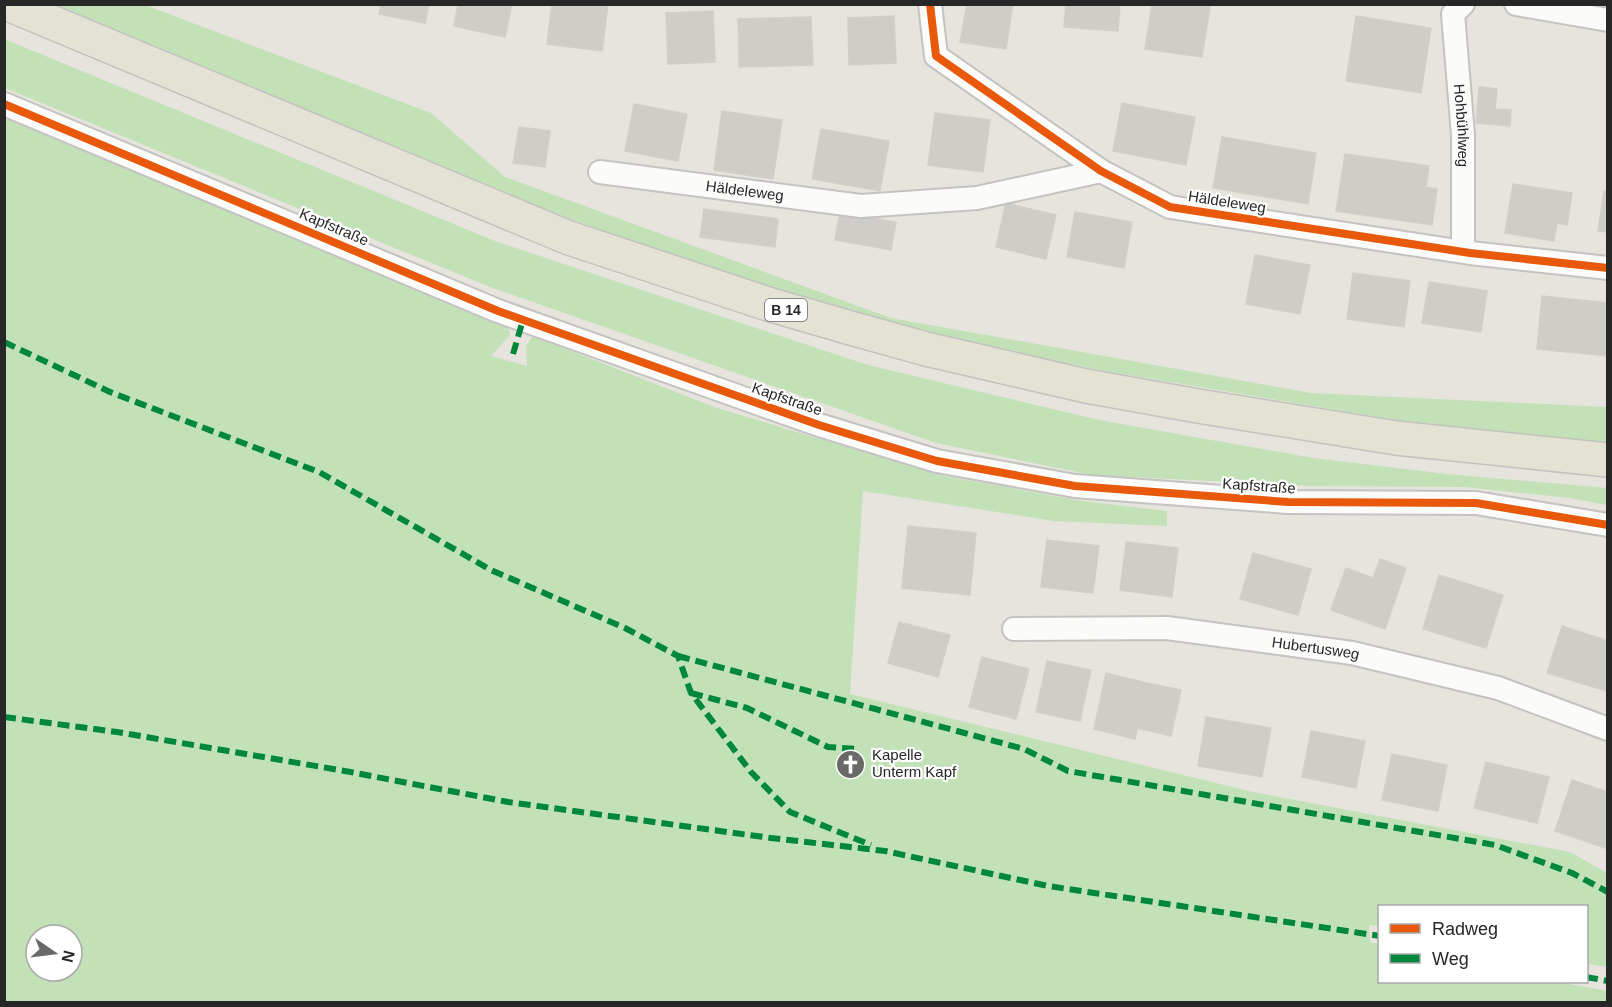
<svg xmlns="http://www.w3.org/2000/svg" width="1612" height="1007" viewBox="0 0 1612 1007" font-family="Arial,sans-serif">
  <rect width="100%" height="100%" fill="#e6e4dd"/>
  <!-- green -->
  <g fill="#c2e1b7" fill-rule="evenodd">
    <path d="M55 5H145L431 113 505 177 891 318 1311 393 1607 407V443L1396 420 1105 371 900 330 753 288 544 209Z"/>
    <path d="M4 39 495 241 868 365 1099 420 1313 458 1447 474 1607 488V505L1570 498 1465 487 1309 486 1092 475 936 443 490 287 5 88Z"/>
    <path d="M4 118 508 326 510 335 491 356 527 366 526 346 533 336 714 407 939 475 1082 501 1167 511V526L1054 521 863 491 850 694 1253 792 1570 852 1607 873V967L1587 964 1586 906H1380L1379 926 1369 925 1370 942 1379 944 1380 982H1559L1607 991V1002H5ZM36 935H72V971H36Z"/>
  </g>
  <!-- building -->
  <g fill="#cfcdc8" stroke="#d1cfc9" stroke-width="1.5">
    <path d="M381 4H429L425 23 379 14Z"/>
    <path d="M458 4H512L505 37 454 26Z"/>
    <path d="M552 4H608L602 51 547 44Z"/>
    <path d="M967 4H1013L1006 49 960 42Z"/>
    <path d="M1066 4H1120L1118 31 1064 27Z"/>
    <path d="M1152 4H1190L1210 7 1202 57 1145 49Z"/>
    <path d="M713 11 715 62 668 64 666 13Z"/>
    <path d="M894 16 896 63 849 65 848 18Z"/>
    <path d="M1356 16 1431 28 1421 93 1346 81Z"/>
    <path d="M811 17 813 65 739 67 738 19Z"/>
    <path d="M1479 87 1497 89 1495 109 1511 110 1510 126 1476 123Z"/>
    <path d="M1122 103 1195 117 1186 165 1113 151Z"/>
    <path d="M634 104 687 114 678 161 625 151Z"/>
    <path d="M722 111 782 120 773 179 714 170Z"/>
    <path d="M935 113 990 120 983 172 928 165Z"/>
    <path d="M519 127 550 131 545 167 513 163Z"/>
    <path d="M821 129 889 141 880 191 812 179Z"/>
    <path d="M1222 137 1316 153 1308 204 1213 188Z"/>
    <path d="M1345 154 1429 166 1426 187 1437 189 1432 225 1336 211Z"/>
    <path d="M1513 184 1572 193 1567 225 1557 223 1554 241 1505 233Z"/>
    <path d="M1604 191H1608V232L1598 231Z"/>
    <path d="M1006 203 1056 215 1046 259 996 247Z"/>
    <path d="M704 209 778 219 775 247 700 237Z"/>
    <path d="M840 212 896 222 891 250 835 240Z"/>
    <path d="M1075 212 1132 222 1124 268 1067 257Z"/>
    <path d="M1255 255 1310 265 1300 314 1246 304Z"/>
    <path d="M1353 273 1410 281 1404 327 1347 319Z"/>
    <path d="M1429 282 1487 291 1481 332 1422 323Z"/>
    <path d="M1542 296 1608 303V356L1537 349Z"/>
    <path d="M908 526 976 533 970 595 902 588Z"/>
    <path d="M1047 540 1099 546 1093 593 1041 587Z"/>
    <path d="M1126 542 1178 548 1172 597 1120 590Z"/>
    <path d="M1253 553 1311 569 1298 615 1240 599Z"/>
    <path d="M1380 559 1406 568 1385 629 1331 610 1346 568 1373 578Z"/>
    <path d="M1439 575 1503 595 1486 648 1423 629Z"/>
    <path d="M899 622 950 635 938 677 888 663Z"/>
    <path d="M1562 626 1608 641 1607 691 1547 673Z"/>
    <path d="M982 657 1029 669 1016 719 969 707Z"/>
    <path d="M1047 661 1091 670 1080 721 1036 712Z"/>
    <path d="M1106 673 1147 683 1135 739 1094 729Z"/>
    <path d="M1147 683 1181 690 1171 736 1137 728Z"/>
    <path d="M1206 717 1271 728 1262 777 1198 766Z"/>
    <path d="M1311 731 1365 741 1356 788 1302 777Z"/>
    <path d="M1392 754 1447 765 1438 811 1382 800Z"/>
    <path d="M1486 762 1549 777 1537 823 1474 808Z"/>
    <path d="M1572 780 1608 792V849L1555 831Z"/>
  </g>
  <g fill="none" stroke-linecap="round" stroke-linejoin="round">
    <defs>
      <g id="street">
        <path d="M930 4 936 56 1101 171 1170 207 1470 253 1608 268"/>
        <path id="s1" d="M1463 4 1453 14 1463 135V251"/>
        <path d="M1516 4 1608 20"/>
        <path d="M4 104 498 311 819 425 937 461 1075 486 1288 502 1476 503 1608 525"/>
        <path id="s2" d="M600 172 861 206 977 198 1101 171"/>
        <path id="s3" d="M1014 629 1167 628 1352 653 1498 688 1608 729"/>
      </g>
      <path id="primary" d="M8 4 569 238 768 304 847 327 926 349 1086 386 1198 406 1396 438 1608 460"/>
    </defs>
    <!-- street casing -->
    <use href="#street" stroke="#c4c3c2" stroke-width="26"/>
    <!-- primary casing -->
    <use href="#primary" stroke="#c3c2c0" stroke-width="36"/>
    <!-- street -->
    <use href="#street" stroke="#fbfbfa" stroke-width="22"/>
    <!-- primary -->
    <use href="#primary" stroke="#e4e3d3" stroke-width="33"/>
    <!-- quiet -->
    <g stroke="#00873e" stroke-width="6" stroke-dasharray="12 6" stroke-linecap="butt">
      <path d="M4 342 110 392 319 472 491 570 625 628 678 656 691 693 751 772 790 812 871 845"/>
      <path d="M513 354 523 320"/>
      <path d="M678 656 1024 749 1068 771 1495 845 1572 873 1608 892"/>
      <path d="M691 693 747 708 828 747 856 749"/>
      <path d="M4 717 117 732 345 771 508 802 771 838 885 851 1048 886 1380 936"/>
      <path d="M1586 977 1608 981"/>
    </g>
    <defs>
      <g id="cycleway">
        <path d="M930 4 936 56 1101 171 1170 207 1470 253 1608 268"/>
        <path d="M4 104 498 311 819 425 937 461 1075 486 1288 502 1476 503 1608 525"/>
      </g>
    </defs>
    <!-- cycleway casing -->
    <use href="#cycleway" stroke="#fff" stroke-width="11"/>
    <!-- cycleway -->
    <use href="#cycleway" stroke="#e8590c" stroke-width="8"/>
  </g>
  <!-- icons -->
  <defs>
    <symbol id="church-disc" viewBox="-11 -11 22 22"><circle r="9.5" fill="#6a6967" stroke="#fff"/><path d="M-1.2-6h2.4v3.5h3.3v2.4h-3.3V6h-2.4V-.1h-3.3v-2.4h3.3Z" fill="#fff"/></symbol>
  </defs>
  <g fill-rule="evenodd">
    <use href="#church-disc" x="834" y="748" width="33" height="33"/>
  </g>
  <g text-anchor="middle" stroke-width="4.5" stroke-linejoin="round" paint-order="stroke">
    <!-- shield labels -->
    <rect fill="#fff" stroke="#686868" stroke-width="1.5" x="765" y="299" width="42" height="22" rx="4.5"/>
    <g font-size="14" font-weight="bold" fill="#272727">
      <text x="786" y="315">B 14</text>
    </g>
    <!-- street labels -->
    <g font-size="15" fill="#272727" stroke="#fff">
      <text dy="5" stroke="none"><textPath href="#s1" startOffset="126">Hohbühlweg</textPath></text>
      <text dy="5" stroke="none"><textPath href="#s2" startOffset="146">Häldeleweg</textPath></text>
      <text transform="translate(1227 202) rotate(9)" y="5">Häldeleweg</text>
      <text transform="translate(334 227) rotate(23)" y="5">Kapfstraße</text>
      <text transform="translate(787 399) rotate(19)" y="5">Kapfstraße</text>
      <text transform="translate(1259 486) rotate(4)" y="5">Kapfstraße</text>
      <text dy="5" stroke="none"><textPath href="#s3" startOffset="303">Hubertusweg</textPath></text>
    </g>
    <!-- poi labels -->
    <g font-size="15" fill="#272727" stroke="#fff" text-anchor="start">
      <text x="872" y="760">Kapelle<tspan x="872" dy="17">Unterm Kapf</tspan></text>
    </g>
  </g>
  <!-- border -->
  <rect width="1612" height="1007" fill="none" stroke="#272727" stroke-width="12"/>
  <!-- legend -->
  <rect x="1378" y="905" width="210" height="78" fill="#ffffff" stroke="#a9a9a9" stroke-width="1.5"/>
  <rect x="1390" y="924" width="30" height="9" fill="#e8590c" stroke="#a9a9a9" stroke-width="1.5"/>
  <text x="1432" y="935" font-size="18" fill="#272727">Radweg</text>
  <rect x="1390" y="954" width="30" height="9" fill="#00873e" stroke="#a9a9a9" stroke-width="1.5"/>
  <text x="1432" y="965" font-size="18" fill="#272727">Weg</text>
  <!-- north arrow -->
  <g transform="translate(54 953) rotate(104)"><circle r="28" fill="#ffffff" stroke="#a9a9a9" stroke-width="1.5"/>
  <path d="M0-4.5L10 22L0 15L-10 22Z" fill="#6a6967"/>
  <text y="-9" font-size="16" font-weight="bold" text-anchor="middle" fill="#272727">N</text>
  </g>
</svg>
